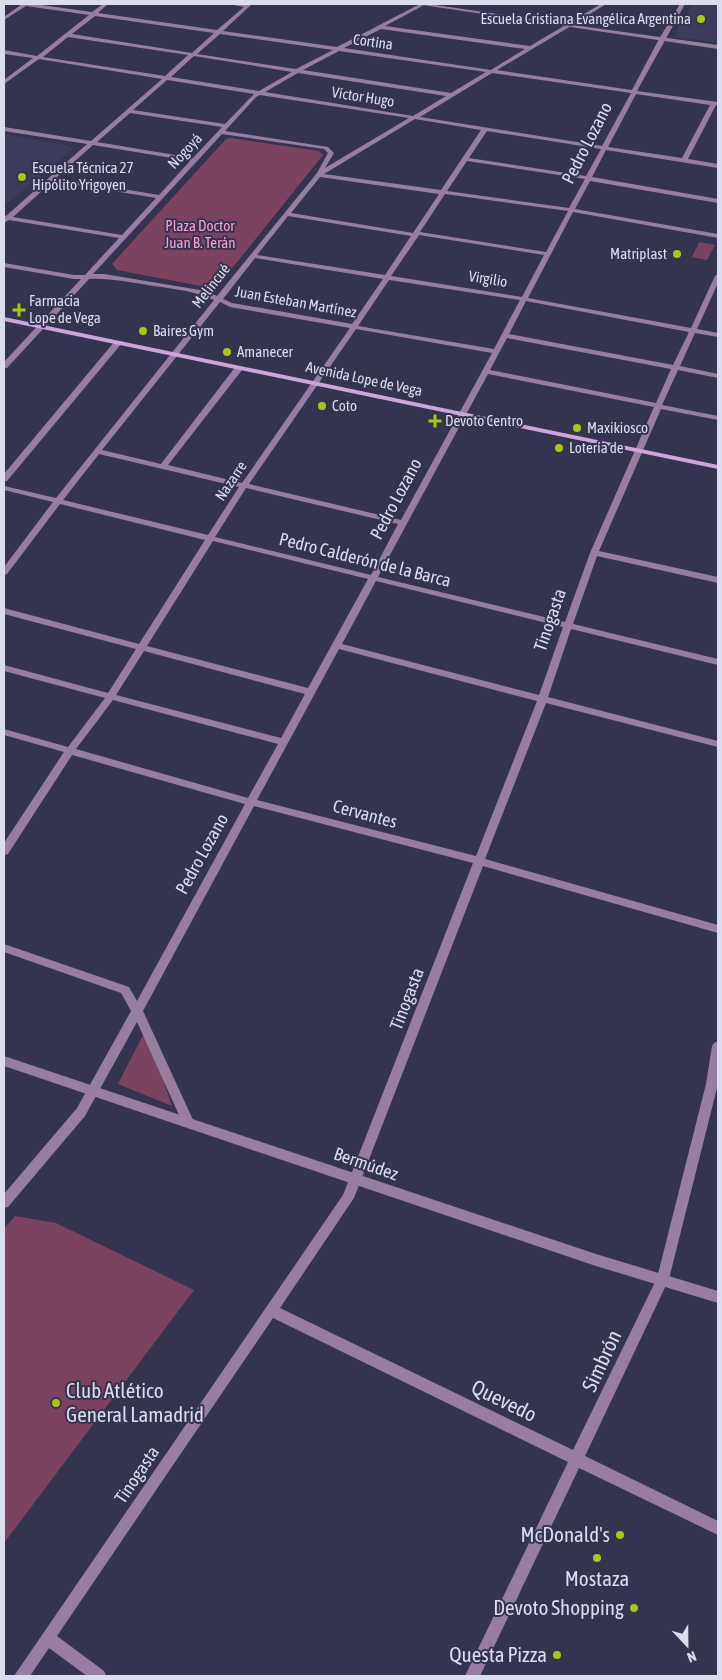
<svg xmlns="http://www.w3.org/2000/svg" width="722" height="1680" viewBox="0 0 722 1680" font-family="'Asap Condensed',sans-serif">
  <rect width="100%" height="100%" fill="#343450"/>
  <!-- built -->
  <g fill="#3c3b5e">
    <path d="M692 4H718V43L677 37 674 35Z"/>
    <path d="M4 134 66 145 73 149 4 206Z"/>
  </g>
  <!-- green -->
  <g fill="#7c4360">
    <path d="M230 138 319 151 323 155 221 282 206 287 117 270 112 264 226 139Z"/>
    <path d="M699 242 715 245 707 260 692 257Z"/>
    <path d="M146 1029 172 1106 118 1084Z"/>
    <path d="M15 1216 56 1223 194 1290 4 1543V1229Z"/>
  </g>
  <g fill="none" stroke-linecap="round" stroke-linejoin="round">
    <!-- minor -->
    <g fill="#977ea0" fill-rule="evenodd">
      <path d="M22 4H34L92 12 103 4H108L98 13 217 30 244 7 229 4H252L223 31 337 47 420 4H426L385 26 530 46 569 23 572 25 571 26 497 70 632 90 659 39 680 4H685L637 91 718 102V106L716 105 688 159 718 164V168L606 150 592 177 718 199V203L590 181 575 209 718 234V238L573 212 528 298 691 328 715 276 718 274V283L697 329 718 333V337L695 333 680 366 718 374V378L678 370 662 405 718 416V420L661 409 599 551 718 577V583L597 556 573 624 718 659V665L571 629 548 697 718 741V747L546 703 485 859 718 925V933L483 866 354 1198 280 1308 573 1450 657 1278 706 1084 712 1046 714 1043 718 1041V1084L669 1279 585 1456 718 1521V1535L579 1468 480 1676H465L568 1462 273 1318 57 1636 104 1671 106 1676H87L49 1648 30 1676H14L343 1195 473 863 254 806 143 1011 194 1122 192 1126 188 1127 184 1126 137 1022 85 1116 8 1207 4 1208V1194L77 1108 131 1011 121 993 4 952V944L129 987 137 1001 245 804 72 755 8 854 4 855V843L64 752 4 735V729L68 747 105 698 4 671V665L108 693 136 649 4 614V608L139 644 205 540 60 504 7 574 4 575V567L53 502 4 490V486L56 498 214 300C196 291 174 289 154 286 132 283 111 278 89 279L7 368H4V362L81 279H74L4 267V263L74 275H85L119 238 9 220 4 223V215L6 216 87 144 4 131V127L91 141 162 79 39 59 4 84V80L33 58 4 54V50L37 56 89 15 26 6 4 20V17ZM95 16 214 33 192 53 72 34ZM381 29 525 49 491 70 344 48ZM220 34 333 50 296 69 197 54ZM68 37 188 55 165 76 43 57ZM339 51 486 72 451 93 303 70ZM194 56 292 72 259 91 171 77ZM298 73 446 96 413 116 265 92ZM492 73 631 93 602 146 420 117ZM167 80 254 94 225 124 133 110ZM636 94 710 105 682 158 608 147ZM260 95 409 118 325 168 334 153 328 147 225 131 256 97ZM130 113 222 127 193 158 97 142ZM415 119 481 130 441 190 324 174ZM487 131 601 149 586 176 469 158ZM222 134 324 149 328 153 317 173 217 296 206 291 104 274H93ZM93 145 190 161 159 195 56 178ZM467 161 585 179 569 208 447 191ZM320 177 439 194 413 233 291 213ZM53 181 156 198 122 235 13 217ZM445 194 568 211 546 252 420 232ZM288 216 411 236 385 275 257 255ZM419 235 544 255 522 297 391 276ZM255 258 383 279 352 324 232 303 223 299ZM389 280 520 300 494 349 358 326ZM526 301 689 332 673 365 509 334ZM220 302 230 307 350 328 242 483 168 465 242 370 243 368 239 366H236L161 464 102 450ZM356 329 492 353 401 520 249 484ZM507 338 671 369 656 403 490 370ZM488 374 654 407 590 553 565 622 378 577ZM99 454 239 487 208 535 63 500ZM246 488 398 524 371 575 215 537ZM213 541 368 579 308 688 147 646ZM376 581 563 627 539 695 342 644ZM339 649 537 701 476 856 257 800ZM144 651 305 694 281 738 116 695ZM113 700 278 744 248 798 76 749Z"/>
      <path d="M115 341 122 343 7 481H4V474Z"/>
    </g>
    <!-- tertiary -->
    <g fill="#977ea0" fill-rule="evenodd">
      <path d="M416 4H428L567 24 601 4H606L573 25 718 45V49Z"/>
      <path d="M4 1056 596 1254 718 1291V1303L596 1266 4 1066Z"/>
    </g>
    <!-- secondary -->
    <path fill="#cca5dc" fill-rule="evenodd" d="M4 317 718 465V469L4 321Z"/>
  </g>
  <!-- markers -->
  <g fill="#acc613" stroke="#343450" stroke-width="2">
    <circle cx="701" cy="19" r="5"/>
    <circle cx="22" cy="177" r="5"/>
    <circle cx="677" cy="254" r="5"/>
    <path d="M16.5 302.5h5v5h5v5h-5v5h-5v-5h-5v-5h5z"/>
    <circle cx="143" cy="331" r="5"/>
    <circle cx="227" cy="352" r="5"/>
    <circle cx="322" cy="406" r="5"/>
    <path d="M432.5 413.5h5v5h5v5h-5v5h-5v-5h-5v-5h5z"/>
    <circle cx="577" cy="428" r="5"/>
    <circle cx="559" cy="448" r="5"/>
    <circle cx="56" cy="1403" r="5"/>
    <circle cx="620" cy="1535" r="5"/>
    <circle cx="597" cy="1558" r="5"/>
    <circle cx="634" cy="1608" r="5"/>
    <circle cx="557" cy="1655" r="5"/>
  </g>
  <g text-anchor="middle" stroke-width="4" stroke-linejoin="round" paint-order="stroke">
    <!-- far-poi labels -->
    <g font-size="15" fill="#dbdcee" stroke="#343450" text-anchor="start">
      <text x="691" y="24" text-anchor="end">Escuela Cristiana Evangélica Argentina</text>
      <text x="32" y="173">Escuela Técnica 27<tspan x="32" dy="17">Hipólito Yrigoyen</tspan></text>
      <text x="667" y="259" text-anchor="end">Matriplast</text>
      <text x="29" y="306">Farmacia<tspan x="29" dy="17">Lope de Vega</tspan></text>
      <text x="153" y="336">Baires Gym</text>
      <text x="237" y="357">Amanecer</text>
      <text x="332" y="411">Coto</text>
      <text x="445" y="426">Devoto Centro</text>
      <text x="587" y="433">Maxikiosco</text>
      <text x="569" y="453">Lotería de</text>
    </g>
    <!-- far-street labels -->
    <g font-size="15" fill="#dbdcee" stroke="#343450">
      <text transform="translate(373 42) rotate(8)" y="5">Cortina</text>
      <text transform="translate(363 97) rotate(9)" y="5">Víctor Hugo</text>
      <text transform="translate(185 151) rotate(-47)" y="5">Nogoyá</text>
      <text transform="translate(488 279) rotate(9)" y="5">Virgilio</text>
      <text transform="translate(211 286) rotate(-52)" y="5">Melincué</text>
      <text transform="translate(296 302) rotate(10)" y="5">Juan Esteban Martínez</text>
      <text transform="translate(364 379) rotate(12)" y="5">Avenida Lope de Vega</text>
      <text transform="translate(231 481) rotate(-56)" y="5">Nazarre</text>
    </g>
    <!-- far-park labels -->
    <g font-size="15" fill="#ff9fce" stroke="#343450">
      <text x="200" y="231">Plaza Doctor<tspan x="200" dy="17">Juan B. Terán</tspan></text>
    </g>
    <!-- street labels -->
    <g font-size="18" fill="#dbdcee" stroke="#343450">
      <text transform="translate(587 143) rotate(-63)" y="6">Pedro Lozano</text>
      <text transform="translate(396 499) rotate(-62)" y="6">Pedro Lozano</text>
      <text transform="translate(365 560) rotate(14)" y="6">Pedro Calderón de la Barca</text>
      <text transform="translate(550 620) rotate(-71)" y="6">Tinogasta</text>
      <text transform="translate(365 814) rotate(15)" y="6">Cervantes</text>
      <text transform="translate(202 854) rotate(-61)" y="6">Pedro Lozano</text>
      <text transform="translate(407 999) rotate(-69)" y="6">Tinogasta</text>
      <text transform="translate(366 1164) rotate(19)" y="6">Bermúdez</text>
      <text transform="translate(137 1475) rotate(-56)" y="6">Tinogasta</text>
    </g>
    <!-- near-street labels -->
    <g font-size="21" fill="#dbdcee" stroke="#343450">
      <text transform="translate(602 1361) rotate(-65)" y="7">Simbrón</text>
      <text transform="translate(504 1401) rotate(26)" y="7">Quevedo</text>
    </g>
    <!-- near-poi labels -->
    <g font-size="21" fill="#dbdcee" stroke="#343450" text-anchor="end">
      <text x="66" y="1398" text-anchor="start">Club Atlético<tspan x="66" dy="24">General Lamadrid</tspan></text>
      <text x="610" y="1542">McDonald's</text>
      <text x="597" y="1586" text-anchor="middle">Mostaza</text>
      <text x="624" y="1615">Devoto Shopping</text>
      <text x="547" y="1662">Questa Pizza</text>
    </g>
  </g>
  <!-- border -->
  <rect width="722" height="1680" fill="none" stroke="#dbdcee" stroke-width="10"/>
  <!-- north arrow -->
  <g transform="translate(687 1645) rotate(158)" stroke="#343450" stroke-width="4" paint-order="stroke">
  <path d="M0-4L9 19L0 12L-9 19Z" fill="#dbdcee"/>
  <text y="-8" font-size="14" font-weight="bold" text-anchor="middle" fill="#dbdcee">N</text>
  </g>
</svg>
